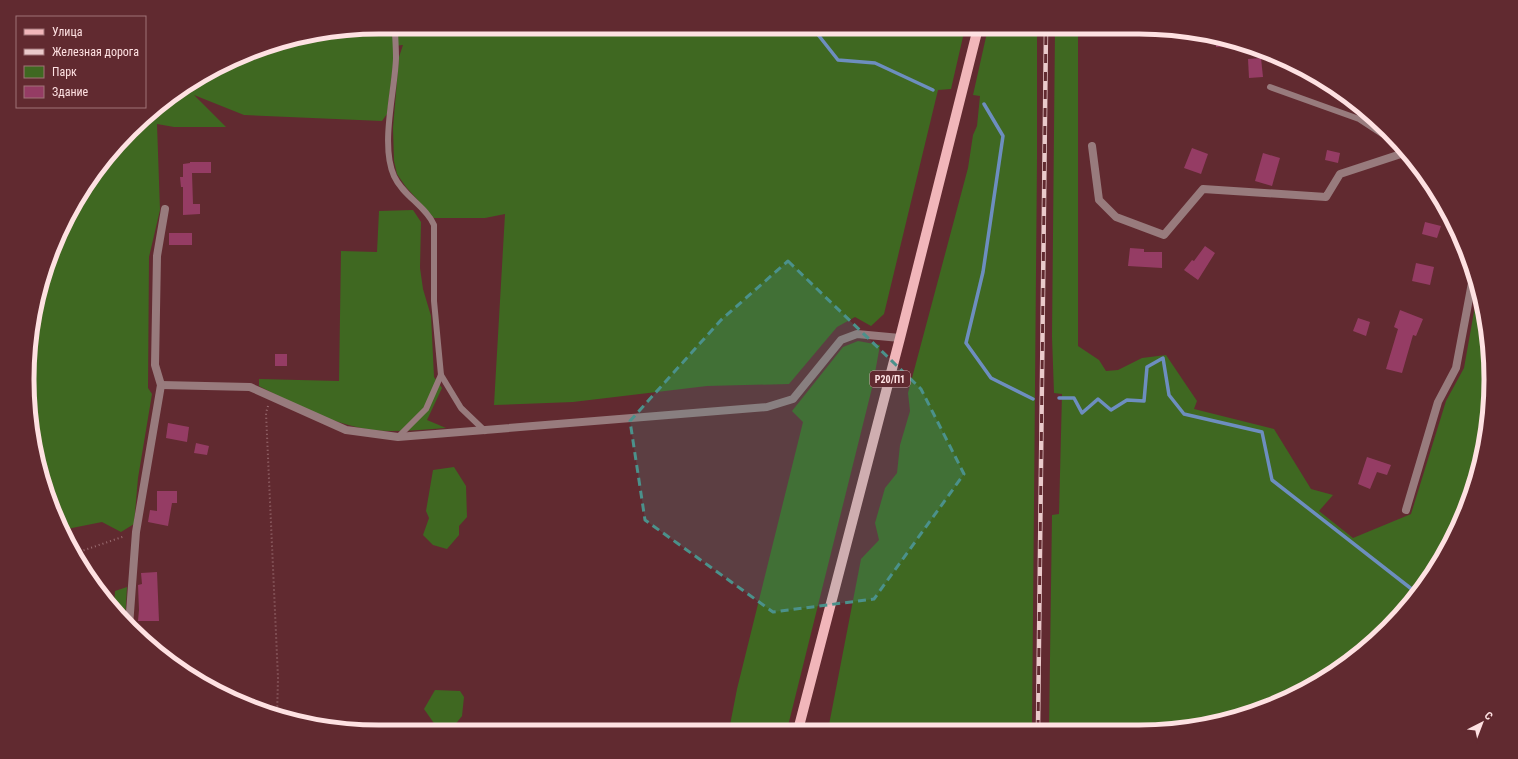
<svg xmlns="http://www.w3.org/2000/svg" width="1518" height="759" viewBox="0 0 1518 759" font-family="'Roboto Condensed',sans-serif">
  <rect width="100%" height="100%" fill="#612a30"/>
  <!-- green -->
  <g fill="#3f6821">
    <path d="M380 27H817L831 33 834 27 965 28 951 89 938 90 884 314 871 326 855 317 837 327 789 384 707 386 573 402 494 405 505 214 485 218H434L406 187 397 174 394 161 393 128 399 57 403 45 393 46 394 58 387 114 382 121 244 115 194 95 226 127H174L157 124 160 210 149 257 148 388 152 394 138 478 134 524 121 532 102 522 62 530 30 425 34 311 54 245 86 184 165 100 266 46Z"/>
    <path d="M988 28H1037V159L1032 729 828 730 861 559 879 540 875 523 885 488 897 473 900 445 910 411 908 393 968 168 973 135 977 126 980 96 973 95Z"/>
    <path d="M1055 28H1078V346L1099 360 1106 371 1118 370 1142 358 1166 355 1197 401 1194 409 1274 429 1311 489 1333 495 1319 511 1353 538 1411 514 1446 401 1464 368 1478 289 1488 333 1490 402 1479 471 1455 535 1418 594 1353 659 1273 705 1184 729H1049L1052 515 1059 514 1062 394 1054 393 1052 337Z"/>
    <path d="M413 210 421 222 420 268 423 289 431 316 434 377 442 388 427 420 446 428C428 429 409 431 391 431 344 431 300 407 259 386V379L339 381 341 251 377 252 379 211Z"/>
    <path d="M858 341 880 345 873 384 787 730H729L737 689 803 422 792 411 843 347Z"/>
    <path d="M454 467 466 486 467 517 459 526V535L447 549 433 545 423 535 429 518 426 511 433 470Z"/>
    <path d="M127 587 125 621 114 606 115 591Z"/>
    <path d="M435 690 460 691 464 697 462 716 450 731 438 729 424 709Z"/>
  </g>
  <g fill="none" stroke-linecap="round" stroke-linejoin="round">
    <!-- stream -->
    <g stroke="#6d8ebf" stroke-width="3.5">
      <path d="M812 27 838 60 875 63 933 90"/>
      <path d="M984 104 1003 136 983 272 966 343 991 378 1033 399"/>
      <path d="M1059 398H1074L1082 413 1098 399 1111 410 1127 400 1144 401 1147 367 1163 358 1169 395 1184 414 1262 432 1272 480 1418 594"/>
    </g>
  </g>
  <!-- building -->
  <g fill="#953c64">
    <path d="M1216 37 1230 39 1244 45 1216 47Z"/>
    <path d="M1261 58 1263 77 1249 78 1248 59Z"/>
    <path d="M1192 148 1208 154 1201 174 1184 168Z"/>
    <path d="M1327 150 1340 153 1338 163 1325 160Z"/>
    <path d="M1263 153 1280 158 1272 186 1255 181Z"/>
    <path d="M190 162H211V173H192L193 204H200V214L183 215V187H181L180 177H183V164L190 163Z"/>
    <path d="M1425 222 1441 226 1437 238 1422 234Z"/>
    <rect x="169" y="233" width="23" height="12"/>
    <path d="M1205 246 1215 253 1198 280 1184 270 1192 260 1194 261Z"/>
    <path d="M1130 248 1144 249V252H1162V268L1128 266Z"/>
    <path d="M1416 263 1434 267 1430 285 1412 281Z"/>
    <path d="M1400 310 1423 319 1416 336 1413 335 1402 373 1386 369 1398 329 1394 327Z"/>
    <path d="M1358 318 1370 322 1366 336 1353 331Z"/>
    <rect x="275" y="354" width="12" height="12"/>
    <path d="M168 423 189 427 187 442 166 438Z"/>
    <path d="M196 443 209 446 207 455 194 453Z"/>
    <path d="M1367 457 1391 465 1387 475 1377 472 1370 489 1358 484Z"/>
    <path d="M157 491H177V503H172L168 526 148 522 150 510 157 511Z"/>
    <path d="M157 572 159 621H138L139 610 138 585 142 584 141 573Z"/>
  </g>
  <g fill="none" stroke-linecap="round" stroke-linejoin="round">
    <!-- path -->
    <g stroke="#9a6d71" stroke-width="2" stroke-dasharray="1 3" stroke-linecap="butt">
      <path d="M268 406 266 413 278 678 277 716"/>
      <path d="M76 553 125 536"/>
    </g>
    <!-- service -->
    <g stroke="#987b7d" stroke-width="6">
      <path d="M395 27C395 37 396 47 396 58 395 91 380 145 394 176 403 196 426 206 434 225V301L441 375 426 409 398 437"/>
      <path d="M1270 87 1359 119 1405 149"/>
      <path d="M441 375 461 408 485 431"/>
    </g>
    <!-- minor -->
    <g stroke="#987b7d" stroke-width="8">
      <path d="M1092 146 1099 200 1116 217 1164 235 1203 189 1326 197 1340 174 1407 152"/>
      <path d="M161 385 250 387 346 430 398 437 767 407 793 399 841 340 857 334 900 338"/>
      <path d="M1406 510 1438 402 1456 368 1474 272"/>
      <path d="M129 626 136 532 161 385 155 365 157 256 165 209"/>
    </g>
    <!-- primary -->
    <path stroke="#f1b6ba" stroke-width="10" d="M798 730 900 338 978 28"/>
    <defs>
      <path id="rail" d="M1038 729 1046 28"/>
    </defs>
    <!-- rail casing -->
    <use href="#rail" stroke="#eacacb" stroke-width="4.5"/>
    <!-- rail -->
    <use href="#rail" stroke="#612a30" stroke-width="3" stroke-dasharray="9" stroke-linecap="butt"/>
  </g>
  <!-- marked area -->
  <path fill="#4b918b" fill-opacity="0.2" stroke="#4b918b" stroke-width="3" stroke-dasharray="8 5" stroke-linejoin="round" d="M788 261 921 389 964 474 874 599 773 612 645 520 630 421 721 320Z"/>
  <g text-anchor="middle" stroke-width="3" stroke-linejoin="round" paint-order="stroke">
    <!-- shield labels -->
    <rect fill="#612a30" stroke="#cfaaad" stroke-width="1" x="870" y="371" width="40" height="16" rx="3"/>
    <g font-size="10" font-weight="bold" fill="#fee1e2">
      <text x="890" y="383">Р20/П1</text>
    </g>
  </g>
  <!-- crop -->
  <path d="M0 0H1518V759H0ZM379 34H1139A345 345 0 0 1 1484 379V380A345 345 0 0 1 1139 725H379A345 345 0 0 1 34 380V379A345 345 0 0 1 379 34Z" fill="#612a30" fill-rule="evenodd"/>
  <path fill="none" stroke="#fee1e2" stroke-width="5" d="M379 34H1139A345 345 0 0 1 1484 379V380A345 345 0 0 1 1139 725H379A345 345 0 0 1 34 380V379A345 345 0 0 1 379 34Z"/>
  <!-- legend -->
  <rect x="16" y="16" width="130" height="92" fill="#612a30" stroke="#a07377"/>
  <rect x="24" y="29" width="20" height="6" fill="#f1b6ba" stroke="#a07377"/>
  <text x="52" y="36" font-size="12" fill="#fee1e2">Улица</text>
  <rect x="24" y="49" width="20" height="6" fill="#eacacb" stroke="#a07377"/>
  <text x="52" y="56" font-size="12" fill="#fee1e2">Железная дорога</text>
  <rect x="24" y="66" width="20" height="12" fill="#3f6821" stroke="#a07377"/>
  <text x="52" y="76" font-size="12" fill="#fee1e2">Парк</text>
  <rect x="24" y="86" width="20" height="12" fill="#953c64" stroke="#a07377"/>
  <text x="52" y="96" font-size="12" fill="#fee1e2">Здание</text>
  <!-- north arrow -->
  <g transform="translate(1482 723) rotate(42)" stroke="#612a30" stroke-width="3" paint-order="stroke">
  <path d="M0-3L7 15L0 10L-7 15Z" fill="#fee1e2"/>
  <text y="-6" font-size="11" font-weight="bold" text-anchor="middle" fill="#fee1e2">С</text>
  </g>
</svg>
